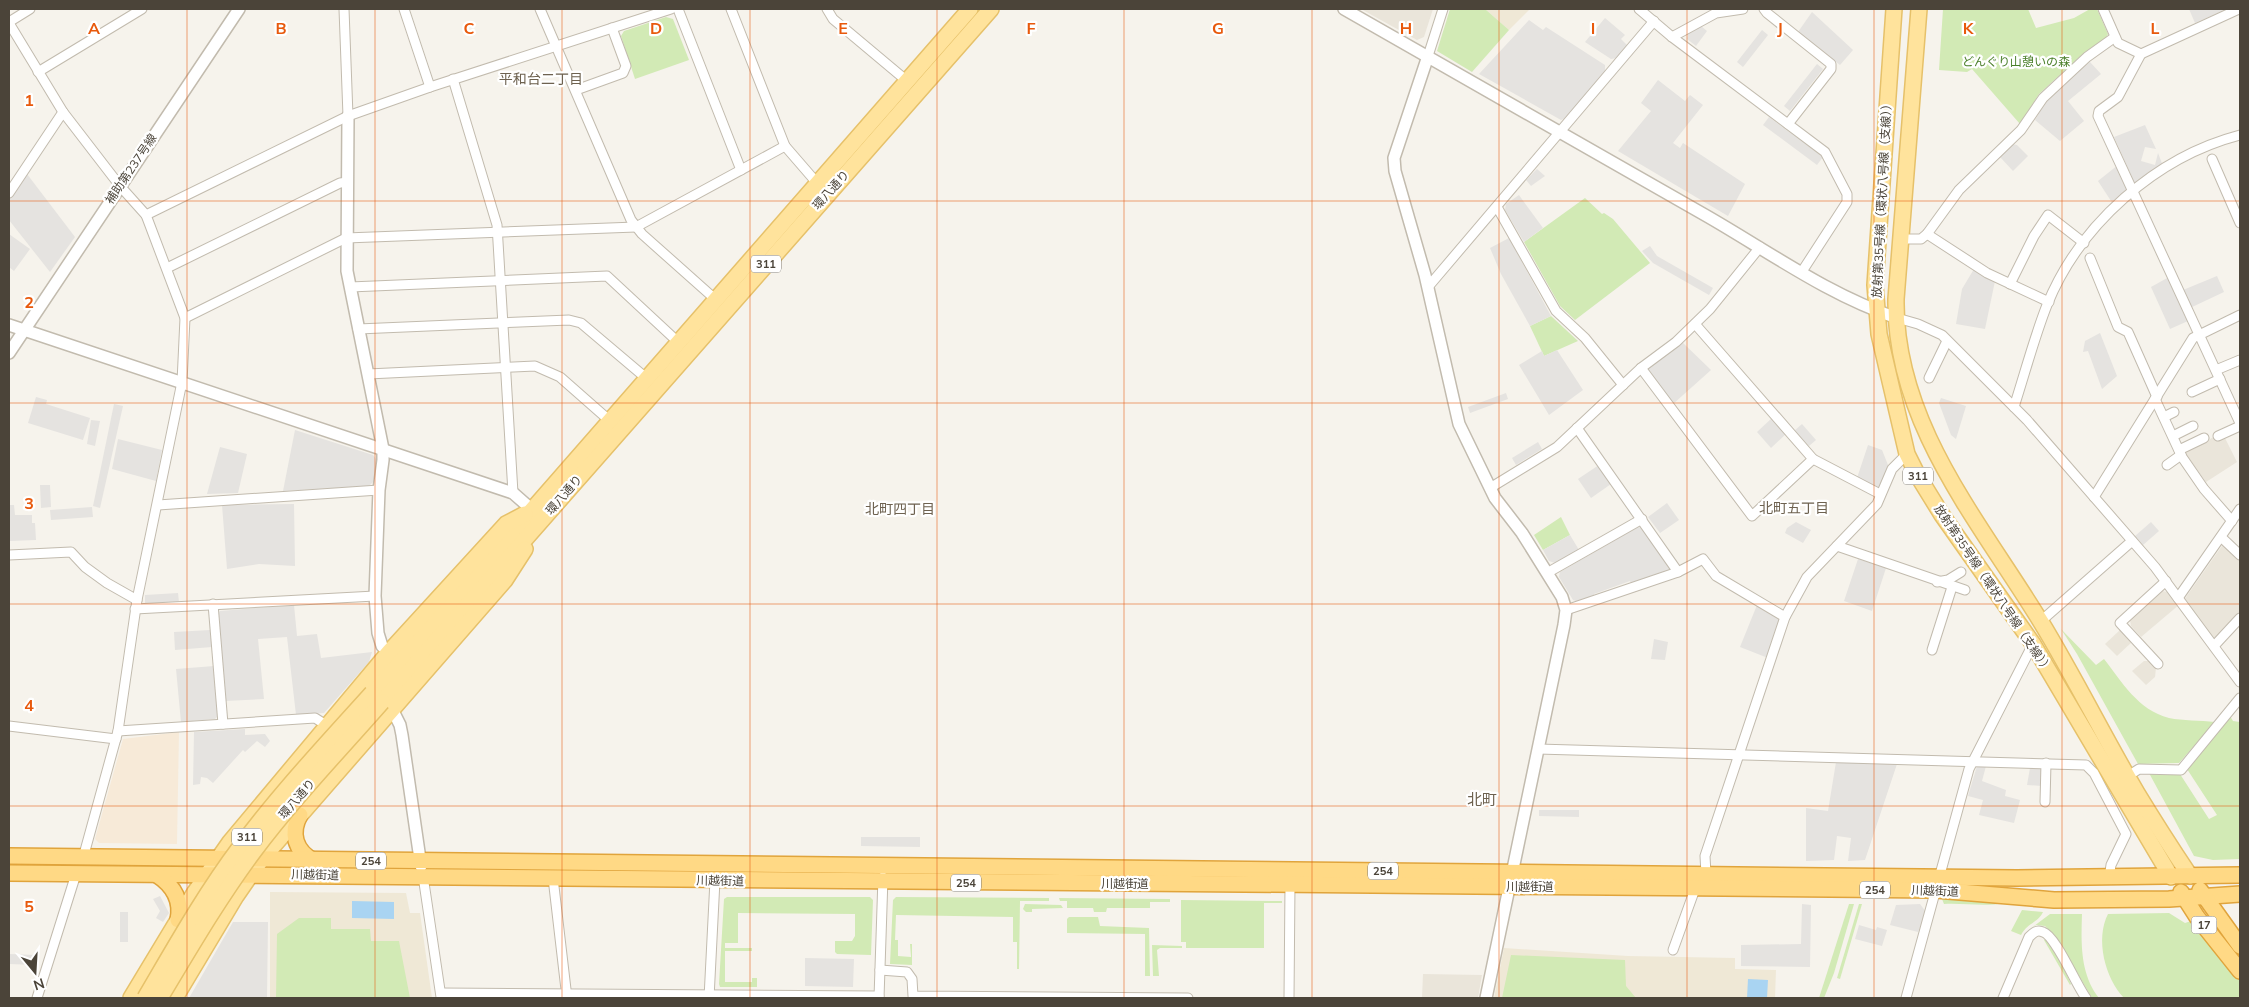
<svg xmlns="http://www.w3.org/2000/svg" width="2249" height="1007" viewBox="0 0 2249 1007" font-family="Mulish,'Noto Sans JP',sans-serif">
  <rect width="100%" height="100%" fill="#f6f3ec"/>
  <!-- residential -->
  <g fill="#eae5da">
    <path d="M1361 9H1433L1424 37 1417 40Z"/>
    <path d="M2216 435 2224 436 2237 462 2206 482 2183 450 2206 442Z"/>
    <path d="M2224 543 2240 559V611L2215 642 2184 600Z"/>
    <path d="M2162 591 2168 592 2180 604 2141 637 2131 626 2130 620Z"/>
    <path d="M2120 630 2132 642 2117 656 2105 644Z"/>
    <path d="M2144 661H2150L2156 668 2155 677 2146 685 2132 671Z"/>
    <path d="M1423 974 1482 975 1478 998H1422Z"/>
  </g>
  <!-- commercial -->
  <path fill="#f7ead8" d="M179 732 177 844 99 843 95 839 123 739Z"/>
  <!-- education -->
  <g fill="#efe8d6">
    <path d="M1485 9H1530L1509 30Z"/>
    <path d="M270 892 406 893 410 913H420L432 998H270Z"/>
    <path d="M1504 948 1628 956 1735 958V969L1776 970 1775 998H1494Z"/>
  </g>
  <!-- green -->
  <g fill="#d2eab5">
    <path d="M1450 9H1485L1509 30 1472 72 1437 51Z"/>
    <path d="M1943 9H2028L2036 28 2074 18 2090 9H2097L2108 34 2106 38 2085 52 2039 94 2020 124 1972 69 1967 72 1939 70Z"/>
    <path d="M666 17 673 19 689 60 635 79 621 36 624 31Z"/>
    <path d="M1585 198 1602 214 1604 213 1613 219 1650 263 1575 320 1560 306 1524 242Z"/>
    <path d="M1551 316 1578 341 1544 356 1530 326Z"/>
    <path d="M1561 517 1570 535 1543 550 1534 535Z"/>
    <path d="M2061 629 2096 665 2104 659C2122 682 2138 710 2169 718 2183 721 2200 720 2215 722L2179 763 2138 764 2077 654Z"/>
    <path d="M2230 716 2233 721 2240 722V859L2213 860 2194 856 2149 773 2180 774 2209 819 2217 815 2187 769Z"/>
    <path d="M727 897H870L873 900 871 955 837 954 835 952V941H852L855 936V914L738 913V943H725V948H752V951H725V982H752V978H757V987H720L719 984 724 899Z"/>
    <path d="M896 897 1049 898V901H1020L1019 969H1017V942H1013V917L896 915 895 940H898V956L911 957 910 944H912V965L890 964 893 900Z"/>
    <path d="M1059 898 1170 899V902H1150V908H1107L1106 912H1094L1093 908H1067V901H1060Z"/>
    <path d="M1942 899H1944L2005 903C1984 907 1965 903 1944 904Z"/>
    <path d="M1181 900 1282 901V903H1264V948H1186V942H1181Z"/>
    <path d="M1025 904 1061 905 1063 908 1032 909V912H1026L1023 909Z"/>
    <path d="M1849 904H1854L1834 973 1824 998H1819Z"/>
    <path d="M1859 904H1862L1840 979 1837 978Z"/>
    <path d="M2022 910 2043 912C2038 923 2028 922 2021 935L2011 931Z"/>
    <path d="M2169 913 2185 923 2191 921 2240 981V998H2124C2105 978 2095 939 2108 914Z"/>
    <path d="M2050 914H2082C2081 943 2080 974 2099 998H2092L2058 940 2045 926 2036 925 2030 929Z"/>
    <path d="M1069 917H1098L1100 926 1149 928 1150 976H1145V934L1067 933V919Z"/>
    <path d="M299 918H331V929H370L371 941H399L410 998H276L277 934Z"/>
    <path d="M2046 939 2059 958 2071 984 2070 985 2044 940Z"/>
    <path d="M1152 945 1182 946V948H1160L1157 950 1159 976H1153Z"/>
    <path d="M1511 955 1625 960 1626 986 1636 998H1502Z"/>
  </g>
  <!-- parking -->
  <g fill="#e5e3e0">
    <path d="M2189 9H2223L2224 10 2195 23Z"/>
    <path d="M1812 12 1853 50 1840 65 1798 32Z"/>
    <path d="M1605 18 1625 35 1621 39 1627 45 1617 58 1611 59 1585 42Z"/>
    <path d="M1529 20 1543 30 1546 27 1605 65V71L1566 118 1561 120 1479 74Z"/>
    <path d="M1701 26 1707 31 1696 46 1687 39 1688 34Z"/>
    <path d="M1762 30 1768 35 1743 67 1737 62Z"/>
    <path d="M2090 62 2101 74 2068 101 2084 121 2060 141 2035 120 2048 98 2057 88Z"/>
    <path d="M1817 64 1823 69 1790 111 1784 106Z"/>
    <path d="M1658 80 1685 101 1690 95 1703 105 1673 143 1680 148 1683 143 1745 184 1728 216 1618 151 1651 111 1641 103Z"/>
    <path d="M1769 117 1823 157 1817 165 1763 125Z"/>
    <path d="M2145 125 2156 149 2145 147 2141 161 2155 165 2158 153 2163 166 2135 184 2114 137Z"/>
    <path d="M2012 144 2017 145 2028 156 2013 171 2000 157Z"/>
    <path d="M2118 165 2129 190 2113 204 2098 181Z"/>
    <path d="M1537 169 1545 176 1531 186 1526 180Z"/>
    <path d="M27 174 75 237 50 272 9 220V199Z"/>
    <path d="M1519 195 1543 228 1524 242 1505 210 1506 204Z"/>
    <path d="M9 234 30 249 14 271 9 267Z"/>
    <path d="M1509 238 1551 316 1530 326 1501 274 1490 248Z"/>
    <path d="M1650 246 1657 256 1713 288 1709 295 1653 263 1642 251Z"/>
    <path d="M1974 269 1995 281 1985 329 1956 324 1962 289Z"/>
    <path d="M2217 276 2224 292 2190 308 2183 290Z"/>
    <path d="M2169 277 2188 321 2170 329 2151 287Z"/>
    <path d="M2100 333 2117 376 2102 389 2088 351 2083 352 2085 341Z"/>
    <path d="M1682 342 1711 370 1673 404 1649 372 1648 369Z"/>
    <path d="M1557 350 1583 390 1549 415 1519 365 1542 351 1544 356Z"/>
    <path d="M1506 393 1508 399 1470 413 1468 407Z"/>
    <path d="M36 397 47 400 46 404 90 418 83 440 28 423Z"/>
    <path d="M1941 398 1966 406 1956 439 1951 435 1939 403Z"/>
    <path d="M114 404 123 406 100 508 93 506Z"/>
    <path d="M1773 417 1788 432 1771 448 1757 432Z"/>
    <path d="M91 420 100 421 95 446 87 444Z"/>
    <path d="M1802 424 1816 440 1809 446 1794 431Z"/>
    <path d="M295 430 373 455 376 459 374 481 369 486 283 491Z"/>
    <path d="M118 439 162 450 156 481 112 469Z"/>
    <path d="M1538 442 1542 449 1516 465 1512 458Z"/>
    <path d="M1868 445 1882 450 1888 465 1881 487 1877 488 1857 478Z"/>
    <path d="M220 447 247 454 238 493 207 494Z"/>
    <path d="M1599 465 1611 484 1591 498 1578 479Z"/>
    <path d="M40 485H50L51 507 41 508Z"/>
    <path d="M1667 503 1679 520 1660 533 1648 517Z"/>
    <path d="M294 504 295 566 259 564 227 569 222 505Z"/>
    <path d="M9 505H14L15 515H32V523H35L36 540 9 541Z"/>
    <path d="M92 507 93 517 51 520 50 510Z"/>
    <path d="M1796 522 1811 530 1803 543 1785 533 1787 528Z"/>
    <path d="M2151 522 2159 531 2143 545 2135 536Z"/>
    <path d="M1638 527 1644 528 1671 565 1669 570 1631 584 1630 581 1594 594V597L1579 602 1573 600 1559 577 1560 572Z"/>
    <path d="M1570 535 1579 550 1555 563 1549 561 1543 550Z"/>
    <path d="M1858 559 1886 568 1872 611 1844 601Z"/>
    <path d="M178 593 179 602 145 604V595Z"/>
    <path d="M294 605 297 636 317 634 321 658 372 652 369 662 324 713 296 715 287 637 258 639 264 699 225 701 217 615 220 611Z"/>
    <path d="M1757 605 1781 620 1768 658 1740 647Z"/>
    <path d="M210 630 212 647 175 650 174 632Z"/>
    <path d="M1654 639 1668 642 1665 660 1651 659Z"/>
    <path d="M214 666 218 716 215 719 181 722 176 669Z"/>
    <path d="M245 729V735L265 734 270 741 265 747 257 741 245 752 243 750 213 783 207 778 201 777 200 784 193 785 194 732Z"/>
    <path d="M1836 762 1897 764 1865 860 1848 861 1851 838 1837 836 1834 860 1806 861V808L1828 811Z"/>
    <path d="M1977 766H1986L1982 781 2006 790 2005 796 2020 800 2014 823 1979 815 1983 800 1968 796Z"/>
    <path d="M2030 768H2042V786L2027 785Z"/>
    <path d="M1539 810H1579V817L1539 816Z"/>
    <path d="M861 837H920V847L861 846Z"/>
    <path d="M160 896 169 913 163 922 156 918 160 911 153 899Z"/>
    <path d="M1802 904 1811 905 1810 967 1741 966V945L1801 944Z"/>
    <path d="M1920 904 1926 912 1918 932 1890 925 1896 905Z"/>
    <rect x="120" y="912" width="8" height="30"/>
    <path d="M233 922H268L267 998H189Z"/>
    <path d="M1859 925 1876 930 1877 927 1887 930 1882 946 1855 939Z"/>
    <path d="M9 954 36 955 35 965 9 964Z"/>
    <path d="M805 958 854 959 853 987 805 986Z"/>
  </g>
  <!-- water -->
  <g fill="#a9d4f2">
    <path d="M352 901 394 902V919L352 918Z"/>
    <path d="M1748 979 1768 980 1767 998H1747Z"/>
  </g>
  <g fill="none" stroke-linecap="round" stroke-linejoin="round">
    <defs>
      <g id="minor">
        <path d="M344 9 348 116"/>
        <path d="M404 9 430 87"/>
        <path d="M540 9 631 220 642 234 715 299"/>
        <path d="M678 9 741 170"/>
        <path d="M731 9 785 146 817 183"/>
        <path d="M827 9 833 19 907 81"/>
        <path d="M1639 9 1672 37 1825 152 1847 194V202L1801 273"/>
        <path d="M1764 9 1767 13 1831 64V69L1788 124"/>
        <path d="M2103 9 2118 43 2141 54 2239 9"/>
        <path d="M9 22 30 9"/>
        <path d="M9 23 63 112 120 186 146 215 185 318 182 382 137 600 118 731 83 858"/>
        <path d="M1672 37 1716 13 1743 9"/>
        <path d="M2141 54 2118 97 2099 111 2098 116 2240 423"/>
        <path d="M1428 56 1443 9"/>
        <path d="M38 72 142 9"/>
        <path d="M453 79 497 225 513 493"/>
        <path d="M576 90 623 73 626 66 612 28"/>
        <path d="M2212 159 2240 223"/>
        <path d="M9 193 63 112"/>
        <path d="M1497 207 1556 311 1585 338 1623 385"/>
        <path d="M146 215 348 116 430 87 671 9"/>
        <path d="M1927 234 1987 273 2049 302"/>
        <path d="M1900 239H1921L1927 234 1959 190 2021 130 2043 98 2087 57 2115 37"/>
        <path d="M2090 258 2118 327 2128 332 2157 397"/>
        <path d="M167 268 340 183 348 182"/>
        <path d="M2010 284 2034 236 2048 215 2084 243"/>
        <path d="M350 287 607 276 678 342"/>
        <path d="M1428 287 1654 21"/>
        <path d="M185 318 346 238 636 227 785 146"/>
        <path d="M1897 318 1918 324 1942 335 2027 420 2155 567 2240 682"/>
        <path d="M1695 324 1813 459 1880 494"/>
        <path d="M358 329 569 320 581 323 646 378"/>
        <path d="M1641 368 1752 516 1813 459"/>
        <path d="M2216 370 2240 360"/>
        <path d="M368 374 535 366 560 377 610 421"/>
        <path d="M1929 378 1947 341"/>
        <path d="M2192 392 2220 379"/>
        <path d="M2155 399 2182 457 2204 489 2232 521"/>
        <path d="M2014 407C2025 373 2034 338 2047 305 2080 224 2156 157 2240 135"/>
        <path d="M2164 417 2174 412"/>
        <path d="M1577 428 1678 572"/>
        <path d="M2173 436 2193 426"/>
        <path d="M2218 436 2240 426"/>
        <path d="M2179 450 2204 438"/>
        <path d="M2167 465 2181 455"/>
        <path d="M1490 488 1557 447 1641 368 1676 342 1710 309 1760 247"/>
        <path d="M2094 497 2193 338 2240 315"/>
        <path d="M158 505 379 490"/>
        <path d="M2221 537 2240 555"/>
        <path d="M1837 546 1965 590"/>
        <path d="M9 555 71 552 85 567 107 583 137 600"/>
        <path d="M1547 573 1642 519"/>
        <path d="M1937 582 1948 580 1961 572"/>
        <path d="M2178 598 2240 509"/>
        <path d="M213 604 223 724"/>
        <path d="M135 609 375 596"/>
        <path d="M1566 610 1678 572 1703 559 1716 576 1785 617"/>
        <path d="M2041 621 2132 541"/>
        <path d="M2214 646 2240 618"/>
        <path d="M1932 650 1952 587"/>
        <path d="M2158 664 2120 623 2166 581"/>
        <path d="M9 726 116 739"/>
        <path d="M118 731 315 718 326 725"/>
        <path d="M1538 749 2086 765 2094 773 2126 834 2111 865 2109 878"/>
        <path d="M2128 776 2139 769 2181 770 2240 698"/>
        <path d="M2045 802 2046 763"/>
        <path d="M1706 874 1705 856 1785 617 1807 577 1877 504 1892 469 1907 454"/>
        <path d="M423 876 441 997"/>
        <path d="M553 878 567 998"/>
        <path d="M1673 950 1695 889"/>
        <path d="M880 970 907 972 912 979 913 996 1188 998"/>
        <path d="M441 993 879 996"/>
        <path d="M37 998 76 874"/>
        <path d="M709 998 715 880"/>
        <path d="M879 998 883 877"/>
        <path d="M1289 998 1290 885"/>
        <path d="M1906 998 1969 769 2033 644"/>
        <path d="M2003 998 2029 937C2033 933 2037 929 2043 932 2056 936 2076 985 2086 998"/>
      </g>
      <g id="tertiary">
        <path d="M1344 9C1465 77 1585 146 1705 215 1768 251 1828 295 1897 318"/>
        <path d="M1428 56 1394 158 1395 171 1425 275 1459 424 1495 498 1522 533 1562 597 1566 610 1564 625 1486 998"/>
        <path d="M348 116 347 271 383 449V460L379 490 375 596 378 633 382 646 389 652"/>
        <path d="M9 325 513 493 538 515"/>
        <path d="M9 353 239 9"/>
        <path d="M392 709 400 725 402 735 421 866"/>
      </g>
      <g id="primary">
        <path d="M1894 9 1875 285 1879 334 1907 454 1918 476 1942 515 2033 644 2171 877"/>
        <path d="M1919 9 1896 299C1894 423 1980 522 2041 622 2075 678 2104 737 2137 793 2154 821 2172 849 2190 876"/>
        <path d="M372 693 970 9"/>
        <path d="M382 702 991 9"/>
        <path d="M131 998 195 892 230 842 389 652 506 524 525 514"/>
        <path d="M175 998 236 896 261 860 505 580 525 549"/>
      </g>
      <g id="trunk">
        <path d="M300 815C290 833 295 851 314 861"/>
        <path d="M9 856 2017 878 2240 875"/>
        <path d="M9 873 1936 890 2054 900 2169 899 2240 894"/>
        <path d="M157 875C174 886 182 901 178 920"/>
        <path d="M2200 890 2240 946"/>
        <path d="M2181 892 2197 917 2240 971"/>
      </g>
    </defs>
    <!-- minor casing -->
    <use href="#minor" stroke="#c2bbae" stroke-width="11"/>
    <!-- tertiary casing -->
    <use href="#tertiary" stroke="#c2bbae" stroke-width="14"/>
    <!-- primary casing -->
    <use href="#primary" stroke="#e6c16a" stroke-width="18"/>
    <!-- trunk casing -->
    <use href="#trunk" stroke="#e0a43c" stroke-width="18"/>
    <!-- minor -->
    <use href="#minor" stroke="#fff" stroke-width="9"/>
    <!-- tertiary -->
    <use href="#tertiary" stroke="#fff" stroke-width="11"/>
    <!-- primary -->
    <use href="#primary" stroke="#ffe39c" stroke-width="15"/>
    <!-- trunk -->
    <use href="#trunk" stroke="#ffd985" stroke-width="15"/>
    <defs>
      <g id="primary-bridge">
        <path d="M145 998C175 947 204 895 240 847 280 793 327 743 372 693"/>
        <path d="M160 998C190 948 219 898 254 851 293 799 339 751 382 702"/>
      </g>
    </defs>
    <!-- primary-bridge casing -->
    <use href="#primary-bridge" stroke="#e6c16a" stroke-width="18" stroke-linecap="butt"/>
    <!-- primary-bridge -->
    <use href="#primary-bridge" stroke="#ffe39c" stroke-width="15"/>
  </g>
  <!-- grid -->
  <path fill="none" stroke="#e8590c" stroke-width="1" stroke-opacity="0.55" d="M187 9V998M375 9V998M562 9V998M750 9V998M937 9V998M1124 9V998M1312 9V998M1499 9V998M1687 9V998M1874 9V998M2062 9V998M9 201H2240M9 403H2240M9 604H2240M9 806H2240"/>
  <g text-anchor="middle" stroke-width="4.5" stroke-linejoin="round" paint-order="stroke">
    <!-- shield labels -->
    <g fill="#fff" stroke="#817c74" stroke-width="1">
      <rect x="751" y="255.5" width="30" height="17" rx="4"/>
      <rect x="1903" y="467.5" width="30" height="17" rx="4"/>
      <rect x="232" y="828.5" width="30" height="17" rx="4"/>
      <rect x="356" y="852.5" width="30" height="17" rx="4"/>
      <rect x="1368" y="862.5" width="30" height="17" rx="4"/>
      <rect x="951" y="874.5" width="30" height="17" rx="4"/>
      <rect x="1860" y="881.5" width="30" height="17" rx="4"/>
      <rect x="2191.5" y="916.5" width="25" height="17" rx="4"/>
    </g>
    <g font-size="11" font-weight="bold" fill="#4b4439">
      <text x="766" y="268">311</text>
      <text x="1918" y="480">311</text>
      <text x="247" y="841">311</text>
      <text x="371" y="865">254</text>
      <text x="1383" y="875">254</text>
      <text x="966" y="887">254</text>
      <text x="1875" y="894">254</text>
      <text x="2204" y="929">17</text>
    </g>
    <!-- park labels -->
    <g font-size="12" fill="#4a7f2a" stroke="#fff">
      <text x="2016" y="66">どんぐり山憩いの森</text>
    </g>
    <!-- street labels -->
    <g font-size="12" fill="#4b4439" stroke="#fff">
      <text transform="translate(131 169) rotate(-56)" y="4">補助第237号線</text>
      <text transform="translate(831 190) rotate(-48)" y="4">環八通り</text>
      <text transform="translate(1882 198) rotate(-87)" y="4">放射第35号線（環状八号線（支線））</text>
      <text transform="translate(564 495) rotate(-49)" y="4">環八通り</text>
      <text transform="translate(1993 589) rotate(56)" y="4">放射第35号線（環状八号線（支線））</text>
      <text transform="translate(297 799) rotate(-49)" y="4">環八通り</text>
      <text transform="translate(315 875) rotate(1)" y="4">川越街道</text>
      <text transform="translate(720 881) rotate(1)" y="4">川越街道</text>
      <text x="1125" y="888">川越街道</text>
      <text x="1530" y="891">川越街道</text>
      <text transform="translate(1935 891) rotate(2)" y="4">川越街道</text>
    </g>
    <!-- neighbourhood labels -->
    <g font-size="14" fill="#6e6250" stroke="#fff">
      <text x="541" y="84">平和台二丁目</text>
      <text x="1794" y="513">北町五丁目</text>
      <text x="900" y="514">北町四丁目</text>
    </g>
    <!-- quarter labels -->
    <g font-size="15" fill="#6e6250" stroke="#fff">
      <text x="1482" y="805">北町</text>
    </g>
  </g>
  <g font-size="16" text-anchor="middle" font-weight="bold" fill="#e8590c" stroke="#fff" stroke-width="4.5" stroke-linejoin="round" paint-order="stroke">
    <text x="94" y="34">A</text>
    <text x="281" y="34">B</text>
    <text x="469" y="34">C</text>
    <text x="656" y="34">D</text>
    <text x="843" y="34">E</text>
    <text x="1031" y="34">F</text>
    <text x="1218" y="34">G</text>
    <text x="1406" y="34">H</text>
    <text x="1593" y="34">I</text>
    <text x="1780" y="34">J</text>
    <text x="1968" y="34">K</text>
    <text x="2155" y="34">L</text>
    <text x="29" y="106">1</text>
    <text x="29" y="308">2</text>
    <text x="29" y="509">3</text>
    <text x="29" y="711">4</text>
    <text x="29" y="912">5</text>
  </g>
  <!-- border -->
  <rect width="2249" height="1007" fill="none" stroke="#4b4439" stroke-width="20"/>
  <!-- north arrow -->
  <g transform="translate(35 972) rotate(162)" stroke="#ffffff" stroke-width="4" paint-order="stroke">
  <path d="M0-4L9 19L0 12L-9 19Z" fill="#4b4439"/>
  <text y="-8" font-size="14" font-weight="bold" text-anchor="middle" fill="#4b4439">N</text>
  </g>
</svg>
